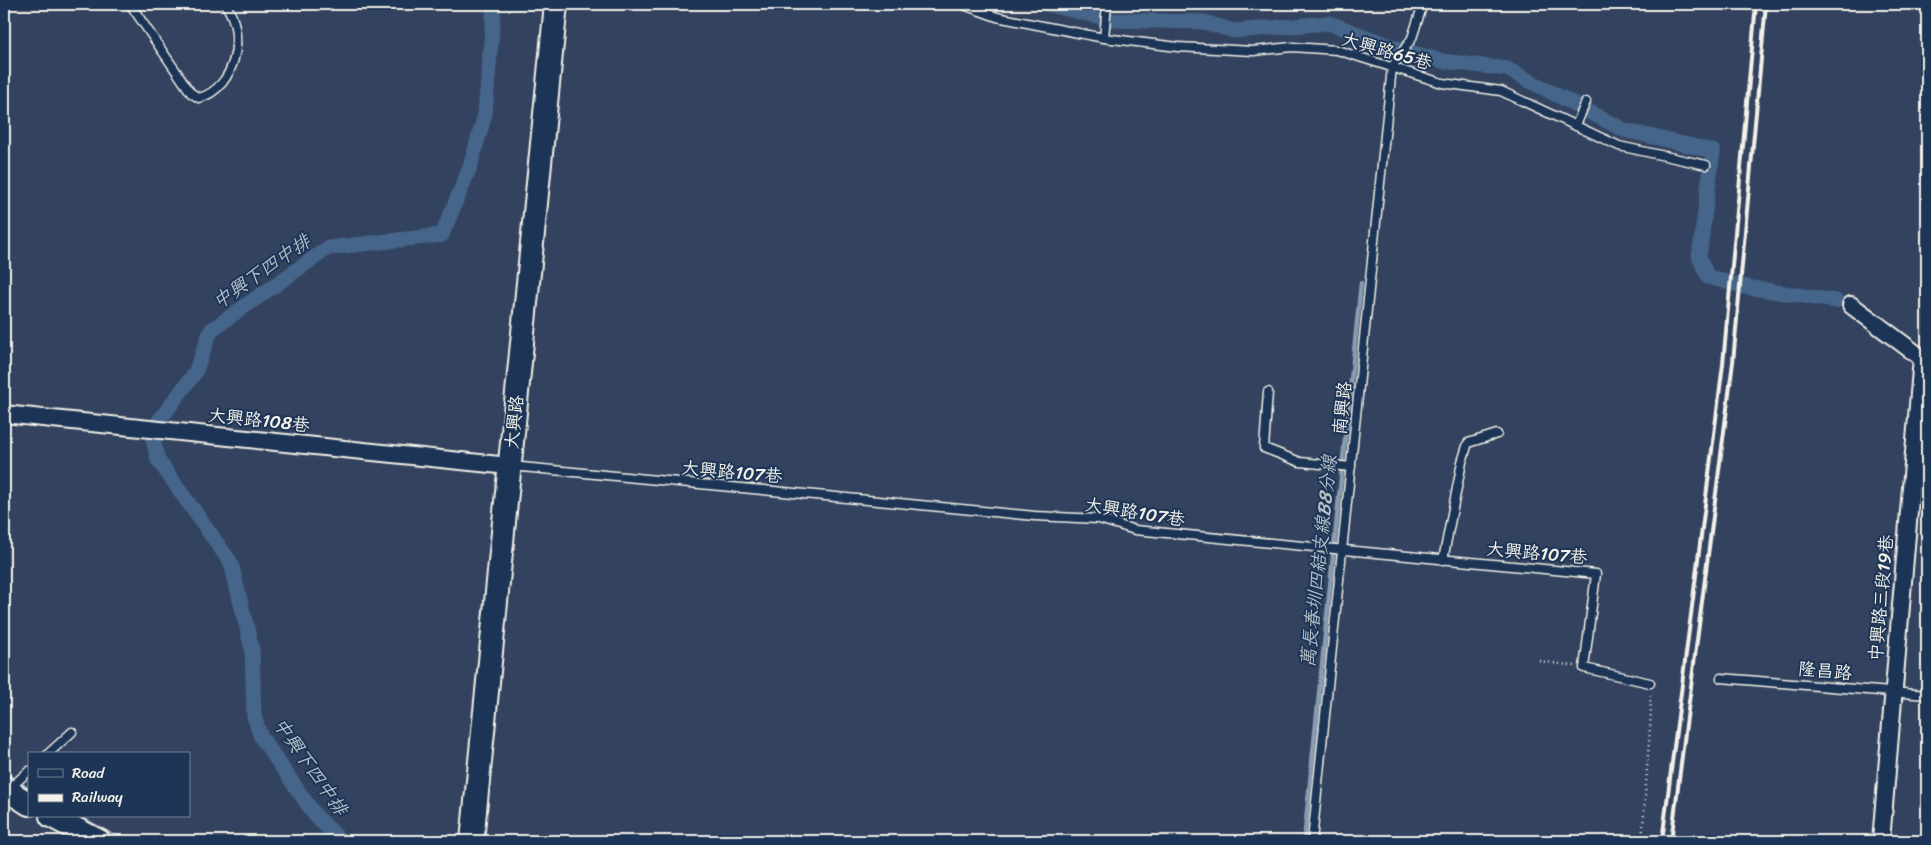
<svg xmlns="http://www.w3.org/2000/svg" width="1931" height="845" viewBox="0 0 1931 845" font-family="Sriracha,'LXGW WenKai TC',sans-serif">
  <rect width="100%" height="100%" fill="#33435f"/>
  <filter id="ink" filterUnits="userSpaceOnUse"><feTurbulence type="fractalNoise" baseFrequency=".02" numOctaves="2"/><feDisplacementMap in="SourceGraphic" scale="10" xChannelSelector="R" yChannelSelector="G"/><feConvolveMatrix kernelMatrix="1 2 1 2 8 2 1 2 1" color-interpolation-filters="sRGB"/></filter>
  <g filter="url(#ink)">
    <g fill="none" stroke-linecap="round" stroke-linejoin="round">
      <!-- stream -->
      <g stroke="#8a9db0" stroke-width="4.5">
        <path d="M4 773 29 790"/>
        <path d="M77 816 122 841"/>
        <path d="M1304 841 1361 283"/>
      </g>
      <!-- canal -->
      <g stroke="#44658a" stroke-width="15">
        <path d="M1046 4 1113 20 1204 22 1234 31 1329 23 1399 49 1442 61 1507 69 1624 130 1713 151 1699 257 1708 277 1746 287 1836 301"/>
        <path d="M158 422 195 373 211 330 328 248 442 235 470 167 485 114 494 4"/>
        <path d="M152 436 158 460 231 563 252 649 254 716 261 737 315 815 341 841"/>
      </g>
      <defs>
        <g id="lane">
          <path d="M130 4 191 93 199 98C236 88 247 33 225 4"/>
          <path d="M961 4 997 17 1104 38 1178 47 1253 51 1292 47 1337 50 1442 83 1501 91 1619 146 1706 165"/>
          <path d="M1104 38 1107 4"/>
          <path d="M1576 125 1586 102"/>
          <path d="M1268 392 1264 448 1300 462 1351 467"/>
          <path d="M511 466 1035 516 1099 519 1135 530 1596 574 1584 668 1650 683"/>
          <path d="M1443 560 1462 462 1468 443 1497 434"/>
          <path d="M1721 678 1927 695"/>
          <path d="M48 754 72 732"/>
          <path d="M10 788 29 771"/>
          <path d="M1312 841 1392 67 1412 38 1423 4"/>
        </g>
        <g id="street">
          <path d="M1851 305 1927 362"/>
          <path d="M4 414 509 466"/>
          <path d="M1881 841 1922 358"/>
        </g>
        <g id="secondary">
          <path d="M4 788 29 804"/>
          <path d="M51 816 99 841"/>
          <path d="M472 841 556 4"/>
        </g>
      </defs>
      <!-- lane casing -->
      <use href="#lane" stroke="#f4f1e8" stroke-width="11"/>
      <!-- street casing -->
      <use href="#street" stroke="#f4f1e8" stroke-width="20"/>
      <!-- secondary casing -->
      <use href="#secondary" stroke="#f4f1e8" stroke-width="26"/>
      <!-- path -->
      <g stroke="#f4f1e8" stroke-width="2.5" stroke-dasharray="1 4" stroke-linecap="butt">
        <path d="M1539 661 1575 666"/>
        <path d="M1642 841 1651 713 1650 693"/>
      </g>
      <!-- lane -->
      <use href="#lane" stroke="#1d3557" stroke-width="8"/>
      <!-- street -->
      <use href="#street" stroke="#1d3557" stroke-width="16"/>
      <!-- secondary -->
      <use href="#secondary" stroke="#1d3557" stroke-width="22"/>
      <!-- rail -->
      <g stroke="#f4f1e8" stroke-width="4">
        <path d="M1662 841 1723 364 1756 4"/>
        <path d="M1671 841 1733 362 1766 4"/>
      </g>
    </g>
  </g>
  <g text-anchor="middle" stroke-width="4" stroke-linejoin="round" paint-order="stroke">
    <!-- street labels -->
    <g font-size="18" fill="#f4f1e8" stroke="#1d3557">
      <text transform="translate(1387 51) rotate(16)" y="6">大興路65巷</text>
      <text transform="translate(1342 408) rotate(-84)" y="6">南興路</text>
      <text transform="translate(259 420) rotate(6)" y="6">大興路108巷</text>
      <text transform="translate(514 422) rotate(-84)" y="6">大興路</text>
      <text transform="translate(732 472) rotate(5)" y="6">大興路107巷</text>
      <text transform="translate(1135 512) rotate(9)" y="6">大興路107巷</text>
      <text transform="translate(1537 553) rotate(5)" y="6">大興路107巷</text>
      <text transform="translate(1881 598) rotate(-85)" y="6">中興路三段19巷</text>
      <text transform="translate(1825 671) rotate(5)" y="6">隆昌路</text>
    </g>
    <!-- water labels -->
    <g font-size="19" font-style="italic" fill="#b6c0c7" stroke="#1d3557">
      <text transform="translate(261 271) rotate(-35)" y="7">中興下四中排</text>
      <text transform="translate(1318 561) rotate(-84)" y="7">萬長春圳四結支線B8分線</text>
      <text transform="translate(311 766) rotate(55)" y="7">中興下四中排</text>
    </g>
  </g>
  <!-- margin -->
  <rect width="1931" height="845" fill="none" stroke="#1d3557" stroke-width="20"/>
  <rect x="10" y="10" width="1911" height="825" fill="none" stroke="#f4f1e8" stroke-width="2" filter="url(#ink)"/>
  <!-- legend -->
  <rect x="28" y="752" width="162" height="65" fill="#1d3557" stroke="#738091"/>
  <rect x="38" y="769" width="25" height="8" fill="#1d3557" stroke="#738091"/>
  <text x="72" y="778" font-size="15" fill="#f4f1e8">Road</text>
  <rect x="38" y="794" width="25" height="8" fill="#f4f1e8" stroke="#738091"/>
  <text x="72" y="802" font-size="15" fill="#f4f1e8">Railway</text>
</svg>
